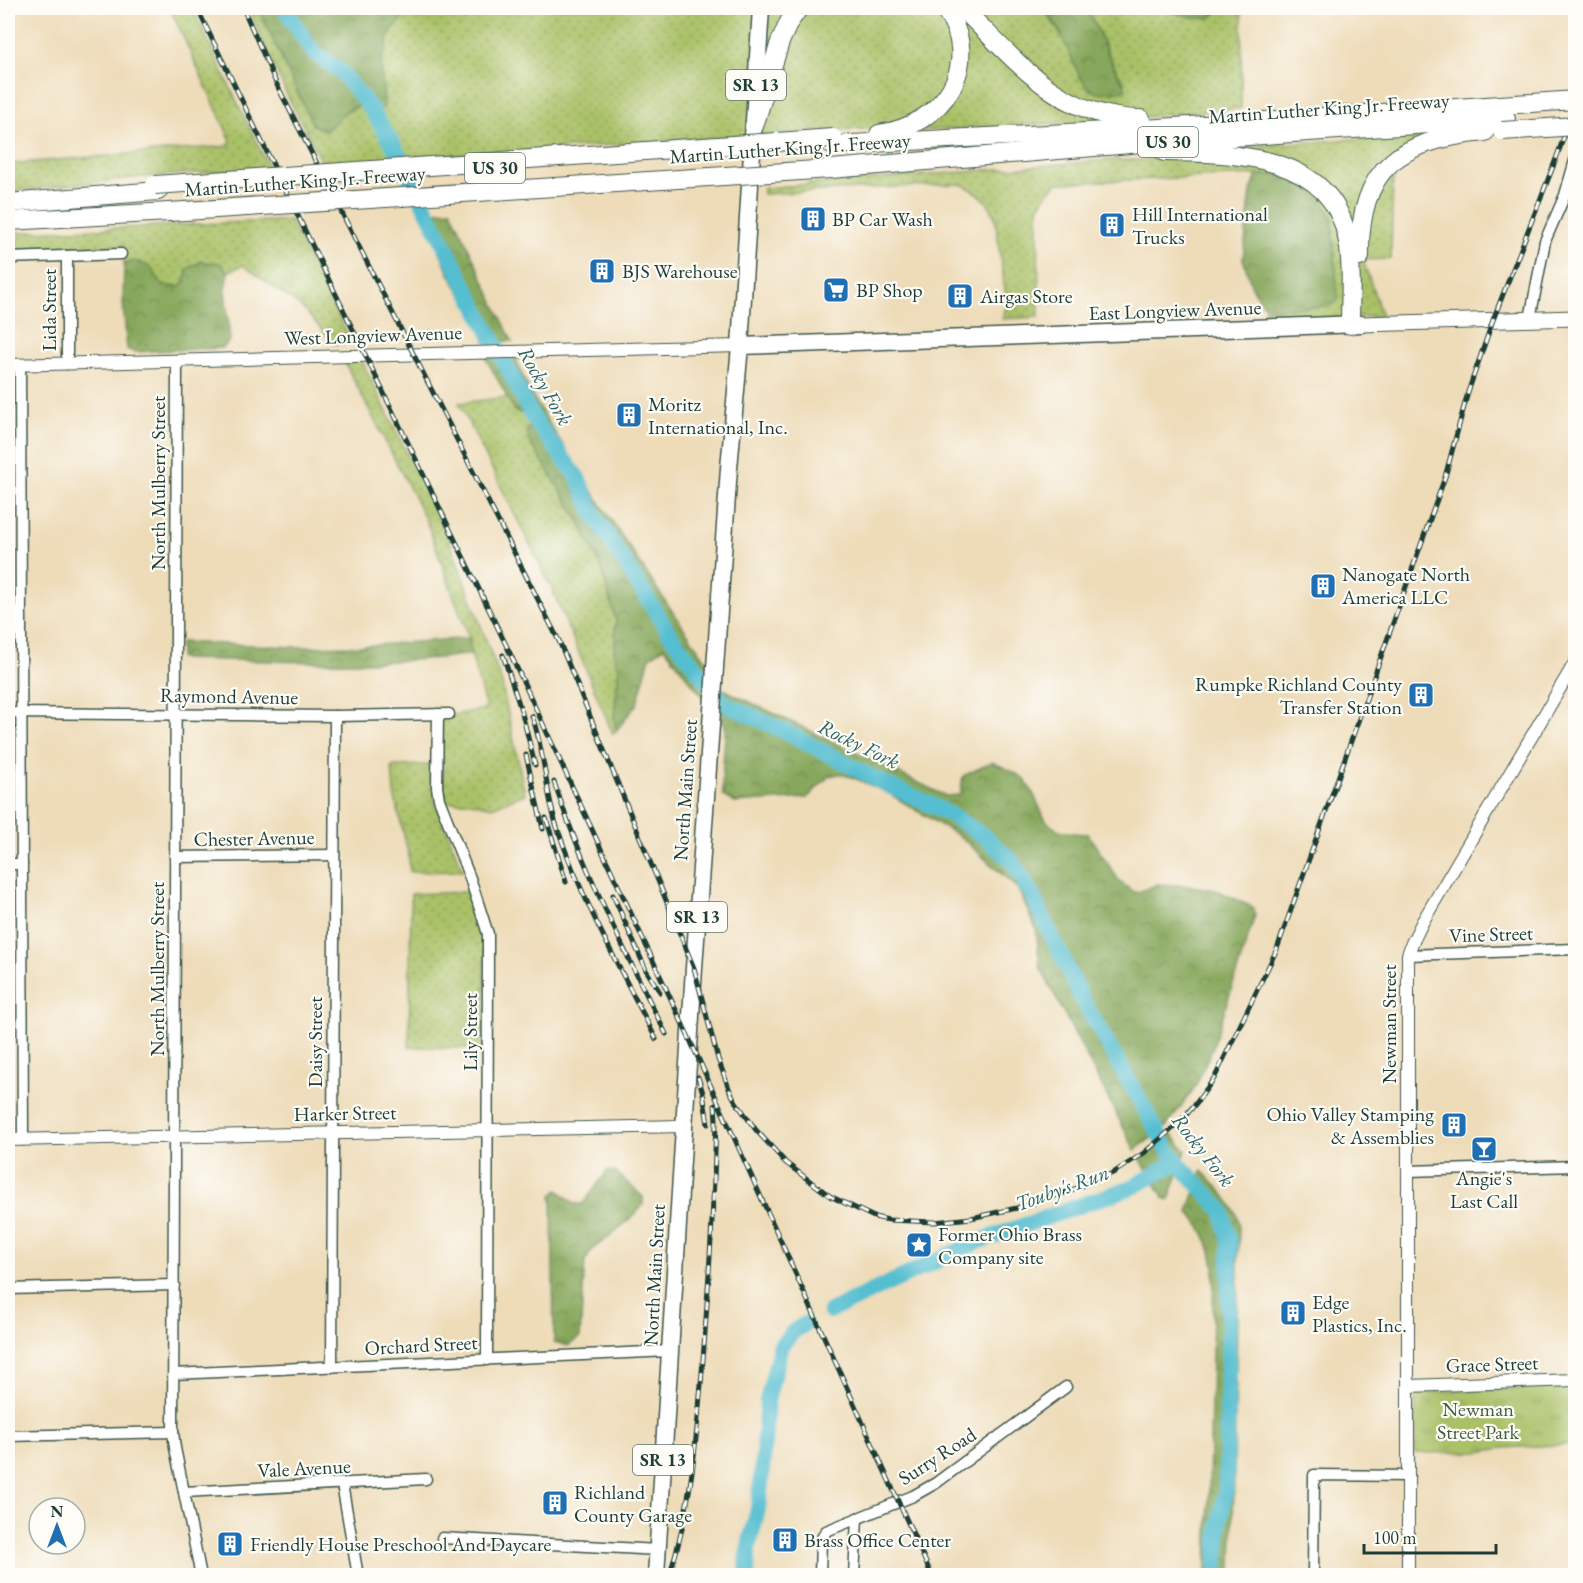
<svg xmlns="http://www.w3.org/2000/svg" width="1583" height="1583" viewBox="0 0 1583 1583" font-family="'EB Garamond',serif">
  <defs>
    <pattern id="grass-dots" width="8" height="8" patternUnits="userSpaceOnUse" patternTransform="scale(1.5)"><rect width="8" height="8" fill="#aac167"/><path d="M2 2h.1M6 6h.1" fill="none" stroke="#8a9e56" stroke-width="1.8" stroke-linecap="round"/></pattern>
    <pattern id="forest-crowns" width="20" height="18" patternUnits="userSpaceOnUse" patternTransform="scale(1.5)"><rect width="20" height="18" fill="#87a75c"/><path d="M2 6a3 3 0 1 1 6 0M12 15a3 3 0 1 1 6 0" fill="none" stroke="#6e894d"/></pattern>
    <pattern id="park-tufts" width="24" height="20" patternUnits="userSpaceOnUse" patternTransform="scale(1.5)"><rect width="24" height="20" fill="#aac167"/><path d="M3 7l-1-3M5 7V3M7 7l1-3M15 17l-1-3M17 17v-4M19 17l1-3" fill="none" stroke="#8a9e56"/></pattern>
  </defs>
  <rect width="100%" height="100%" fill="#fdfcf7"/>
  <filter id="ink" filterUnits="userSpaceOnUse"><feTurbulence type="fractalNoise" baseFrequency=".0167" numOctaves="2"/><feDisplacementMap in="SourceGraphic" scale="12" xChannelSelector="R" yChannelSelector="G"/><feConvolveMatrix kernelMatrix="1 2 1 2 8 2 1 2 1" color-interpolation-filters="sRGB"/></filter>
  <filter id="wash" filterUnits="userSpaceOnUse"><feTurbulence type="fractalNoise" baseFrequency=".008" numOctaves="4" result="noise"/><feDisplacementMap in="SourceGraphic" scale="24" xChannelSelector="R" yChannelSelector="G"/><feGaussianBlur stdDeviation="1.35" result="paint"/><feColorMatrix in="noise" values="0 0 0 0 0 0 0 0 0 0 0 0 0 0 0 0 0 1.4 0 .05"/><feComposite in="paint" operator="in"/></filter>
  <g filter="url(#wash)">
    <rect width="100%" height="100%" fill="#eedcb9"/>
    <!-- grass -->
    <g fill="url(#grass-dots)" stroke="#647f4e" stroke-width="1.5">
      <path d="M170 8H192L269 168 142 177 8 192V164L228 146 231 141Z"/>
      <path d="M248 8H258L313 125 361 105 384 107 381 64 390 32 411 8H1044L1065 42 1080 77 1125 84C1108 60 1101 32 1086 8H1157L1197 18H1210L1220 8H1242L1241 108 1104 121 914 131 856 129 323 164 287 95Z"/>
      <path d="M1428 134 1420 152 1393 173 1391 259 1363 260 1382 316 1265 321V307L1279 309V175H1257L1057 183 1048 192 1038 208 1039 317 1002 319 1007 305 995 218C990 200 977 191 960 184L763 194V188L1109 160H1141L1207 149Z"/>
      <path d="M290 220 352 343 335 344 301 307 243 265 228 272 220 263 185 281 180 287 162 285C151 268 146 258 124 264V246L8 251V233Z"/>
      <path d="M360 357 448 537 501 680 525 794 492 807 471 802H444L441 717 486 709 471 654 469 638 426 520 343 359Z"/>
      <path d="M507 397 515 411 528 415 601 567 616 621 614 654 619 667 614 718 616 731 613 734 551 587 459 403Z"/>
      <path d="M431 765 435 802 463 871 410 872 408 853 394 794 392 766Z"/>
      <path d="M468 892 482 926 485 942V1048L409 1047 411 894Z"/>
    </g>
    <!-- forest -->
    <g fill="url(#forest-crowns)" stroke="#537248" stroke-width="1.5">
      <path d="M258 8H411L390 32 381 64 384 107 374 116C371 113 367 107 363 106 349 103 335 122 326 131L313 125Z"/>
      <path d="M1044 8H1086C1098 27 1104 49 1115 69 1119 77 1124 82 1126 90L1098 93 1088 89 1080 77 1058 28Z"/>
      <path d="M1157 8H1220L1210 18H1196Z"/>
      <path d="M1257 175H1279L1304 185 1322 201 1332 217 1338 300 1329 306 1279 309 1265 307 1252 287 1243 259 1251 191Z"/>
      <path d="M451 210 512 341 485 342 484 333 478 321 448 272 433 233 430 221 433 211Z"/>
      <path d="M135 261 151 267 162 285 180 287 185 281 187 269 200 262 220 263 228 272 225 290 230 340 223 348 134 352 127 349 123 303 124 264Z"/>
      <path d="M516 354C519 381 551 426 566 450 612 522 659 593 708 663L705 700 664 647 650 657 637 704 616 731 614 718 619 668 614 654 616 621 601 567 577 516 529 441 527 431 532 423 528 415 515 411 484 355Z"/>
      <path d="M469 638 471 654C375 668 277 660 180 659V642L296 647 361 646Z"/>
      <path d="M723 689 946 796 960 795 963 776 992 762C1001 767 1019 772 1025 780 1049 814 1034 832 1088 834L1120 882 1136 893 1158 884 1193 886 1219 891 1254 908 1255 915 1213 1047 1195 1087 1166 1127 1135 1150 1040 967 1036 929 1018 889 962 838 890 794 852 777 839 774 829 776 807 798 735 803 723 796C720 772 726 749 725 724L719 719Z"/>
      <path d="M1172 1135 1186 1151 1169 1200 1164 1198 1140 1159Z"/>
      <path d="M607 1171 616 1172 643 1197V1205L628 1221 592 1250 585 1261 580 1337 568 1346 554 1342 552 1195 558 1190 575 1204H583Z"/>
      <path d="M1202 1171C1218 1187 1232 1200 1239 1222L1232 1575H1207L1214 1266C1210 1242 1203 1229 1188 1211Z"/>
    </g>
    <!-- park -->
    <path fill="url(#park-tufts)" stroke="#647f4e" stroke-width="1.5" d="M1572 1386 1575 1444 1502 1448 1480 1452 1415 1453V1393Z"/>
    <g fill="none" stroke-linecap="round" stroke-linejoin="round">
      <!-- stream -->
      <path stroke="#54bed0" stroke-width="3" d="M289 12 295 8"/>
      <!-- river -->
      <g stroke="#54bed0" stroke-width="16">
        <path d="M284 8 313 52 341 72 371 109 395 148 533 418 578 478 595 516 671 636 724 703 788 733 881 782 917 798 951 815 984 836 1013 862 1034 899 1081 997 1165 1145 1177 1162 1222 1210 1230 1244 1226 1489 1219 1526 1216 1576"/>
        <path d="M830 1311 977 1242 1135 1186 1177 1162"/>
        <path d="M747 1576 748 1550 758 1509 761 1484 767 1401 781 1345 794 1331 805 1324"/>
      </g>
    </g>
  </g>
  <g filter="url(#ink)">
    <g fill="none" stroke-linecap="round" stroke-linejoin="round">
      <defs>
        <g id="minor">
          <path d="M67 256V364"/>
          <path d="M8 258 121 254"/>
          <path d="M1530 319 1545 241 1565 195 1576 157"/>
          <path d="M177 360 173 1432 175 1448 201 1576"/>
          <path d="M20 365 23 1140"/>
          <path d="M8 713 335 716 449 714"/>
          <path d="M438 714 437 787 439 799 470 878 488 934 487 1360"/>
          <path d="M175 857 334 855"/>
          <path d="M8 864H22"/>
          <path d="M1408 955 1576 949"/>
          <path d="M1408 1171 1576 1166"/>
          <path d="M8 1289 174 1285"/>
          <path d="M332 1367 335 716"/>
          <path d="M174 1374 670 1351"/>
          <path d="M8 1436 173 1432"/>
          <path d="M342 1484 358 1576"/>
          <path d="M184 1492 426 1479"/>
          <path d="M442 1538 658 1550"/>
          <path d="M820 1576 821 1540 826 1531 913 1496 936 1483 1066 1387"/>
          <path d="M854 1576 857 1518"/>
          <path d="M1313 1576 1314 1475 1409 1476"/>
        </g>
        <g id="tertiary">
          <path d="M8 365 740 346"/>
          <path d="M8 1140 684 1126"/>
          <path d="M1409 1386 1576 1380"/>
          <path d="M1408 1576V955L1412 943 1423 921 1576 661"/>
        </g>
        <path id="secondary" d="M1361 324 1576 318"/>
        <path id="primary" d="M740 346 1361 324"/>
        <path id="trunk" d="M656 1576 694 968 729 468 740 346 761 8"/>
        <g id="motorway">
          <path d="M962 8C1015 59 1060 119 1141 119"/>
          <path d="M754 126 780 42 789 22 799 8"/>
          <path d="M879 134C942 126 986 64 944 8"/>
          <path d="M832 145 1144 129 1576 100"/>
          <path d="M1164 152C1232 153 1330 153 1347 237 1353 264 1350 298 1350 325"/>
          <path d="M831 169 1142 143 1506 119"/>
          <path d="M8 203 158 191"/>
          <path d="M8 221 169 212"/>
          <path d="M1360 257C1358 166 1401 140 1485 132"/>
        </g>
      </defs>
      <!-- minor casing -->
      <use href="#minor" stroke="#3e5548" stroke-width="13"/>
      <!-- tertiary casing -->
      <use href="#tertiary" stroke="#3e5548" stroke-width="14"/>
      <!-- secondary casing -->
      <use href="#secondary" stroke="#3e5548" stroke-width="17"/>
      <!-- primary casing -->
      <use href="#primary" stroke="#3e5548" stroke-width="19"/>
      <!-- trunk casing -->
      <use href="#trunk" stroke="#3e5548" stroke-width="19"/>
      <!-- motorway casing -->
      <use href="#motorway" stroke="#3e5548" stroke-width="20"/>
      <!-- minor -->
      <use href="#minor" stroke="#fff" stroke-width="10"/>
      <!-- tertiary -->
      <use href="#tertiary" stroke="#fff" stroke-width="12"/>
      <!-- secondary -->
      <use href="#secondary" stroke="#fff" stroke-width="15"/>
      <!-- primary -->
      <use href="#primary" stroke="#fff" stroke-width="16"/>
      <!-- trunk -->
      <use href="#trunk" stroke="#fff" stroke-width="16"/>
      <!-- motorway -->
      <use href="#motorway" stroke="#fff" stroke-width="18"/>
      <defs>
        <g id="rail">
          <path d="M197 8 509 651 690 1040 932 1576"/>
          <path d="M243 8 276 83 559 641 694 968 718 1059 730 1091 736 1102 756 1130 786 1163 830 1196 874 1217 889 1220 934 1222 971 1218 1017 1208 1067 1192 1113 1173 1144 1153 1179 1123 1197 1102 1215 1077 1277 949 1445 477 1468 392 1493 320 1556 159 1576 103"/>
          <path d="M503 655 522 713 535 765"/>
          <path d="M532 716C545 752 545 791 557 827 582 901 621 970 656 1039"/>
          <path d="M526 755 543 829"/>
          <path d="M554 782C583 869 625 952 666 1034"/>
          <path d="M546 818 566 882"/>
          <path d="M613 895 646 970 660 992"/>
          <path d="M698 1077 703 1093 708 1124"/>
          <path d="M669 1576C692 1507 697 1432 703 1360 709 1280 714 1200 716 1120L715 1105"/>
        </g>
      </defs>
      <!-- rail casing -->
      <use href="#rail" stroke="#1f3d34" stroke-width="5"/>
      <!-- rail -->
      <use href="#rail" stroke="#fdfcf7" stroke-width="3" stroke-dasharray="9" stroke-linecap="butt"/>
      <defs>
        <g id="motorway-bridge">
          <path d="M1502 131 1576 126"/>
          <path d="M155 185 833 138"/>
          <path d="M169 212 831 169"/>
        </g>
      </defs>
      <!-- motorway-bridge casing -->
      <use href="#motorway-bridge" stroke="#3e5548" stroke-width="20" stroke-linecap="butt"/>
      <!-- motorway-bridge -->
      <use href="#motorway-bridge" stroke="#fff" stroke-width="18"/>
    </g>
  </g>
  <!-- icons -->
  <defs>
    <symbol id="building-square" viewBox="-11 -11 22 22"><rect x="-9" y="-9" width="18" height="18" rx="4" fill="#1f6fb2" stroke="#fdfcf7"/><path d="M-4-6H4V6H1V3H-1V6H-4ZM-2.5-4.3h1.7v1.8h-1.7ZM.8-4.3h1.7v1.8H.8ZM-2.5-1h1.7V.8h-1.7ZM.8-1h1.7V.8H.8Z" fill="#fff"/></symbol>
    <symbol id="supermarket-square" viewBox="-11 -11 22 22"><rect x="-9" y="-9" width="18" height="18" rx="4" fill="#1f6fb2" stroke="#fdfcf7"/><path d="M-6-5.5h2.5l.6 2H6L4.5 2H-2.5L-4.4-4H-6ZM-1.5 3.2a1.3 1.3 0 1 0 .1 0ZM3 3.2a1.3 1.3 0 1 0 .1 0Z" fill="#fff"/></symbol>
    <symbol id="bar-square" viewBox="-11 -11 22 22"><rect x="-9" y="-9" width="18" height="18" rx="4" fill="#1f6fb2" stroke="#fdfcf7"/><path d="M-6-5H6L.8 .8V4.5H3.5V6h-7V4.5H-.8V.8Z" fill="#fff"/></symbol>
    <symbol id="sight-square" viewBox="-11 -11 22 22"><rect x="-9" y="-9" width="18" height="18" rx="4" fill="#1f6fb2" stroke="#fdfcf7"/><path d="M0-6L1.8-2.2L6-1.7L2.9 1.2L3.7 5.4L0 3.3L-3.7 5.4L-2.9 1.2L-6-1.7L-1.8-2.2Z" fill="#fff"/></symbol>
  </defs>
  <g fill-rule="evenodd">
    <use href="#building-square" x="798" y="204" width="30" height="30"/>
    <use href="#building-square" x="1097" y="210" width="30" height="30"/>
    <use href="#building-square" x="587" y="256" width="30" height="30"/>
    <use href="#supermarket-square" x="821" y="275" width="30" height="30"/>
    <use href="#building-square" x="945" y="281" width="30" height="30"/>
    <use href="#building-square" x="614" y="400" width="30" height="30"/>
    <use href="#building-square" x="1308" y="571" width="30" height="30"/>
    <use href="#building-square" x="1406" y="680" width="30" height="30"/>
    <use href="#building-square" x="1439" y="1110" width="30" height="30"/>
    <use href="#bar-square" x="1469" y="1134" width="30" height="30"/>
    <use href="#sight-square" x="904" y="1230" width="30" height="30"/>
    <use href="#building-square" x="1278" y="1298" width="30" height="30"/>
    <use href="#building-square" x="540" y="1488" width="30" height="30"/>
    <use href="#building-square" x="770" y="1525" width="30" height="30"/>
    <use href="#building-square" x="215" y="1529" width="30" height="30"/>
  </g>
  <g text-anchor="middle" stroke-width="4.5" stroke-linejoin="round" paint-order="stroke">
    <!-- shield labels -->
    <g fill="#fdfcf7" stroke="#62766e" stroke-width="1.5">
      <rect x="726" y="70" width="60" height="30" rx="4.5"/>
      <rect x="1138" y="127" width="60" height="30" rx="4.5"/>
      <rect x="465" y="153" width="60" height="30" rx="4.5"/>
      <rect x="667" y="902" width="60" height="30" rx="4.5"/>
      <rect x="633" y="1445" width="60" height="30" rx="4.5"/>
    </g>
    <g font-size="18" font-weight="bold" fill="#1f3d34">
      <text x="756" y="91">SR 13</text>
      <text x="1168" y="148">US 30</text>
      <text x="495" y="174">US 30</text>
      <text x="697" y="923">SR 13</text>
      <text x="663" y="1466">SR 13</text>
    </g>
    <!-- street labels -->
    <g font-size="20" fill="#1f3d34" stroke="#fdfcf7">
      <text transform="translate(1329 108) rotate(-4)" y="7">Martin Luther King Jr. Freeway</text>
      <text transform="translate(790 148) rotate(-4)" y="7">Martin Luther King Jr. Freeway</text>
      <text transform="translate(305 181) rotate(-4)" y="7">Martin Luther King Jr. Freeway</text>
      <text transform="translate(49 310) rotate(-90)" y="7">Lida Street</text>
      <text transform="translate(1175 310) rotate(-2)" y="7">East Longview Avenue</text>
      <text transform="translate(373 335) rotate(-2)" y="7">West Longview Avenue</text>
      <text transform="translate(158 483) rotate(-90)" y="7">North Mulberry Street</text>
      <text transform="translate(229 696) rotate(1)" y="7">Raymond Avenue</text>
      <text transform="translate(685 790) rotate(-86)" y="7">North Main Street</text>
      <text transform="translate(254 838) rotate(-1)" y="7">Chester Avenue</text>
      <text transform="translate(1491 934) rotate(-2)" y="7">Vine Street</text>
      <text transform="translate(157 969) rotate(-90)" y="7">North Mulberry Street</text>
      <text transform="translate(1389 1024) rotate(-90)" y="7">Newman Street</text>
      <text transform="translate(470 1032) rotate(-90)" y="7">Lily Street</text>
      <text transform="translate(315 1042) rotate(-90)" y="7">Daisy Street</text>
      <text transform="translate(345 1113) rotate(-1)" y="7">Harker Street</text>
      <text transform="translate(654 1275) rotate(-87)" y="7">North Main Street</text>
      <text transform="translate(421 1345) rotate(-3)" y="7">Orchard Street</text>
      <text transform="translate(1492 1364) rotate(-2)" y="7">Grace Street</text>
      <text transform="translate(937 1456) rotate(-33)" y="7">Surry Road</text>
      <text transform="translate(304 1468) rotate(-3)" y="7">Vale Avenue</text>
    </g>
    <!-- poi labels -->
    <g font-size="20" fill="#1f3d34" stroke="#fdfcf7" text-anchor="start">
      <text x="1132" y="221">Hill International<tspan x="1132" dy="23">Trucks</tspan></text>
      <text x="832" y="226">BP Car Wash</text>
      <text x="622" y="278">BJS Warehouse</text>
      <text x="856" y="297">BP Shop</text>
      <text x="980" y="303">Airgas Store</text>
      <text x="648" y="411">Moritz<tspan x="648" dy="23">International, Inc.</tspan></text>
      <text x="1342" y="581">Nanogate North<tspan x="1342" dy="23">America LLC</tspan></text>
      <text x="1402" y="691" text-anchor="end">Rumpke Richland County<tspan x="1402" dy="23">Transfer Station</tspan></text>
      <text x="1434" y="1121" text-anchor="end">Ohio Valley Stamping<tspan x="1434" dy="23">&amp; Assemblies</tspan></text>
      <text x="1484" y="1185" text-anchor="middle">Angie's<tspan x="1484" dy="23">Last Call</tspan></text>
      <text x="938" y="1241">Former Ohio Brass<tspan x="938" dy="23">Company site</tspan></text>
      <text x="1312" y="1309">Edge<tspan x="1312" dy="23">Plastics, Inc.</tspan></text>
      <text x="574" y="1499">Richland<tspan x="574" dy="23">County Garage</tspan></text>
      <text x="804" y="1547">Brass Office Center</text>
      <text x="250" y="1551">Friendly House Preschool And Daycare</text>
    </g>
    <!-- park labels -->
    <g font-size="20" fill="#425e41" stroke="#fdfcf7">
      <text x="1478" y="1416">Newman<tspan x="1478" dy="23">Street Park</tspan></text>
    </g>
    <!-- water labels -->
    <g font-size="21" font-style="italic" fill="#2f6463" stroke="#fdfcf7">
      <text transform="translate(545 386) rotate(60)" y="7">Rocky Fork</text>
      <text transform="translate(859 744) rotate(26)" y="7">Rocky Fork</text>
      <text transform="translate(1203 1150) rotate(52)" y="7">Rocky Fork</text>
      <text transform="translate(1062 1188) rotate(-20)" y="7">Touby's Run</text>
    </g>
  </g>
  <!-- margin -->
  <rect width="1583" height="1583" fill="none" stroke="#fdfcf7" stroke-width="30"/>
  <!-- north arrow -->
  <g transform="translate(57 1526)"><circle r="28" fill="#fdfcf7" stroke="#a4b0a9" stroke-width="1.5"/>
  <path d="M0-4.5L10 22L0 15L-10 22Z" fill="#1f6fb2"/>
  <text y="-9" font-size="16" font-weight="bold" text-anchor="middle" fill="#1f3d34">N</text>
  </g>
  <!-- scale -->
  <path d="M1364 1544v9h132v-9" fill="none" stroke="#1f3d34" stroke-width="3"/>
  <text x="1373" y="1544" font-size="18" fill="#1f3d34" stroke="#fdfcf7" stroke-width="4.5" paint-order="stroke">100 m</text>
</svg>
